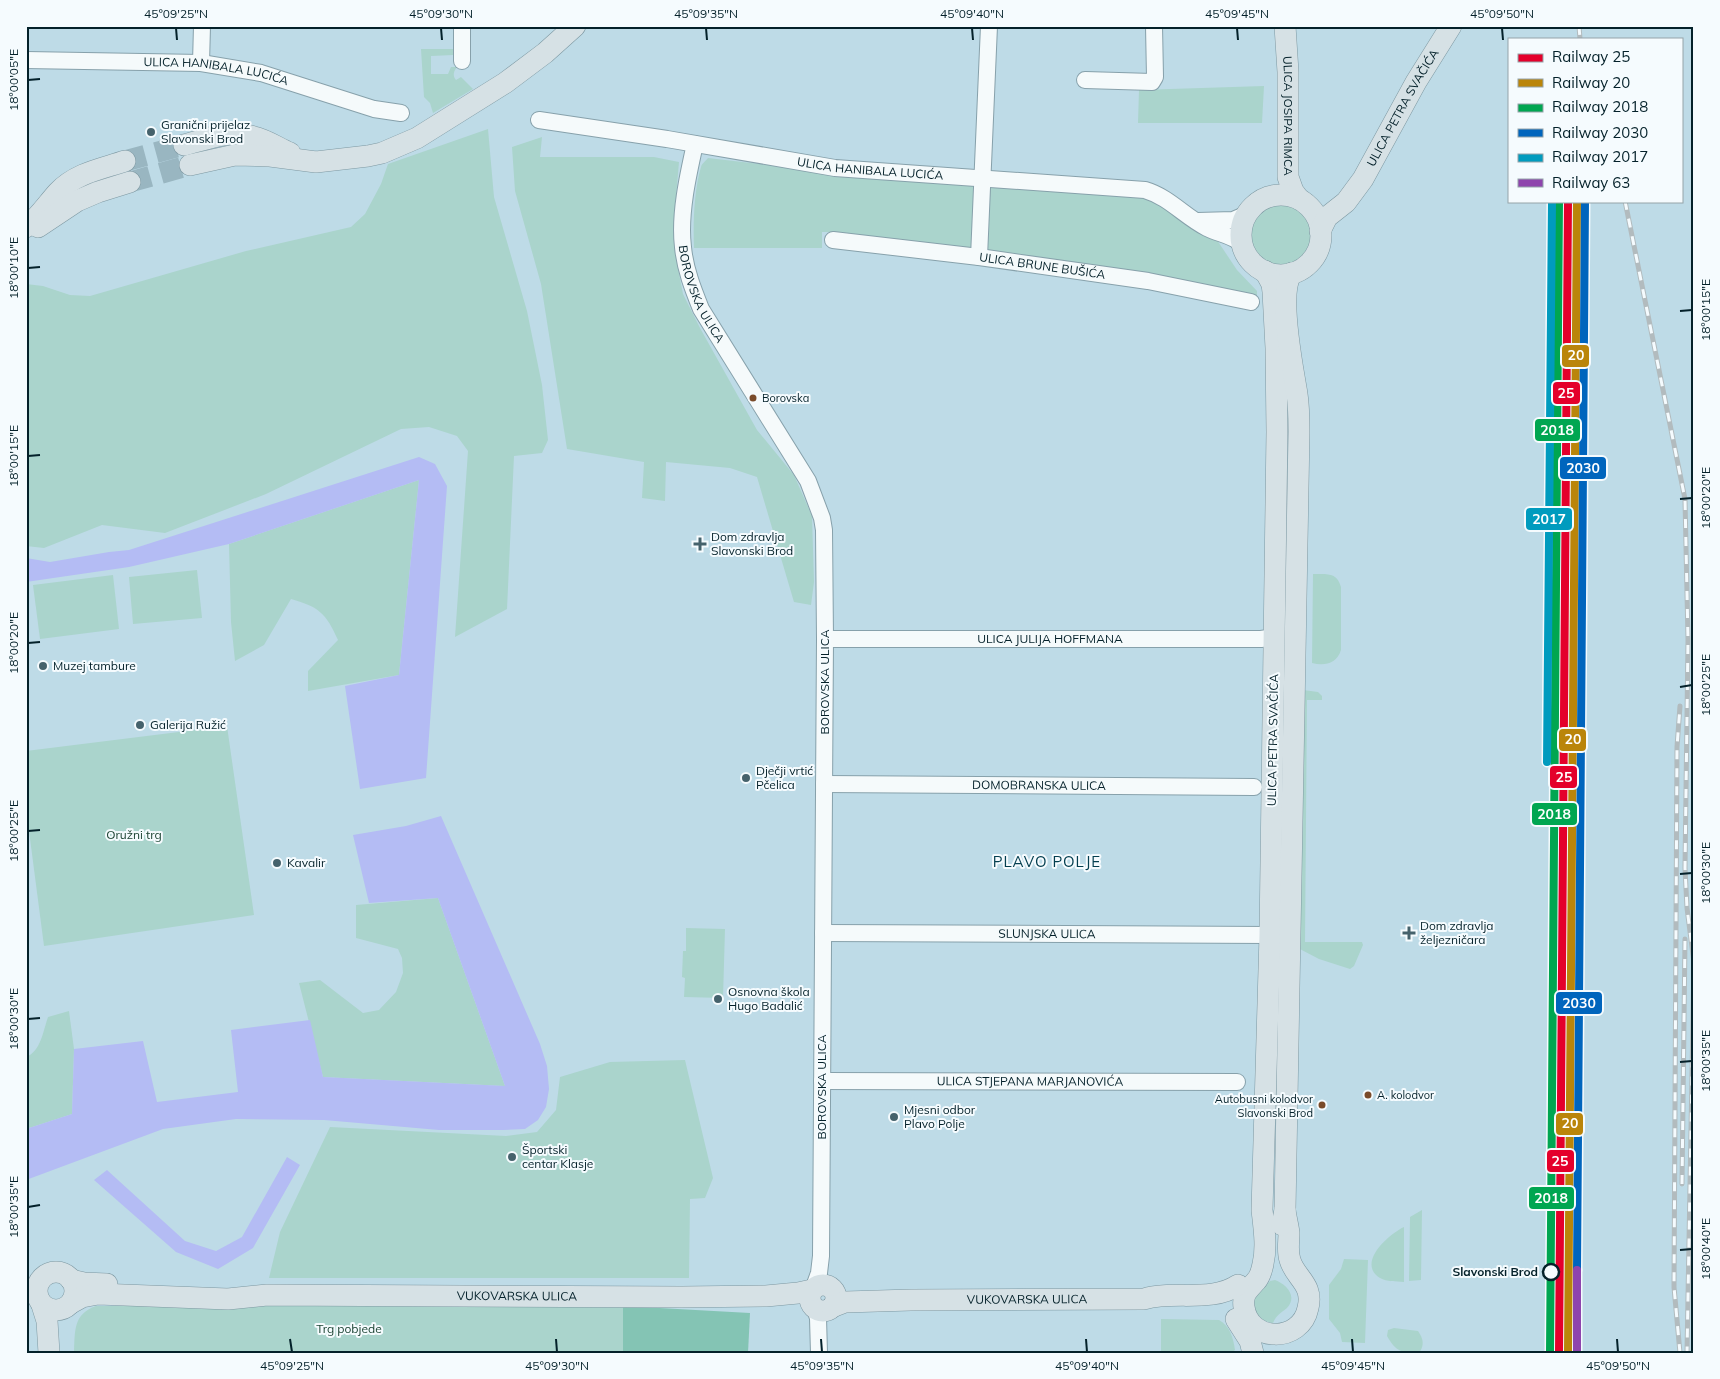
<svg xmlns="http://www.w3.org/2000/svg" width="1720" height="1379" viewBox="0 0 1720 1379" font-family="Mulish,sans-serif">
  <rect width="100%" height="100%" fill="#bedbe7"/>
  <!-- green -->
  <g fill="#aad4cc">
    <path d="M421 49H456L453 55 431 56V74H448L451 67H457C454 71 452 75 456 80L461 77 473 89 433 113 430 103 424 97Z"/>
    <path d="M1264 86 1262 123H1138L1139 90Z"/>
    <path d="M488 129 494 197 527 311 542 385 548 440 542 453 514 456 507 609 455 637 468 451 457 436 429 427 401 429 266 494 165 533 102 525 44 548 26 546V284L43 286 70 295 90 296 246 251 351 227 365 214 381 184 388 164Z"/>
    <path d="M542 137 540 157H654L679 162 674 220 676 258 683 294 700 328 757 430 794 475 812 516 814 582 811 605 794 602 757 477 730 468 666 462 665 501 642 498 644 462 567 449 541 284 515 191 512 147Z"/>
    <path d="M708 158 871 177 1136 195 1153 200 1217 240 1237 270 1257 291V297L848 238 835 232H822V248H694C693 224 694 190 701 167 702 163 706 161 708 158Z"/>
    <circle cx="1281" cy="234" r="31"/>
    <path d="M419 480 399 675 308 691V671L338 640C326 613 319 607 291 599L264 645 235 661 231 622 229 544Z"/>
    <path d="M197 570 202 618 133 624 129 577Z"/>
    <path d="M1313 574C1327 574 1337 572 1341 587V650C1337 664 1324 666 1312 663Z"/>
    <path d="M113 575 119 629 40 639 33 585Z"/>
    <path d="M1303 690 1318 692 1322 696V700H1307L1305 942H1362L1363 945 1354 966 1350 969 1319 959 1296 947Z"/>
    <path d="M227 726 254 915 44 946 26 808V751Z"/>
    <path d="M438 898 505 1086 323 1077 299 983 320 980 363 1013 379 1010 396 992 403 973 402 958 398 949 356 938V905Z"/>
    <path d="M686 928 725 929 723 998 684 997 685 978 682 977 683 951H686Z"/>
    <path d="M69 1011 74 1049 72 1114 26 1129V1057C41 1051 43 1031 48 1017Z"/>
    <path d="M685 1060 713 1178 705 1198 690 1199 689 1278H269L280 1232 330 1127 506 1136 537 1132 556 1110 560 1077 610 1062Z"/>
    <path d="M1422 1210 1421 1280 1409 1281 1410 1217Z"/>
    <path d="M1404 1227V1282C1396 1281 1387 1282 1380 1278 1356 1263 1389 1234 1404 1227Z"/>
    <path d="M1344 1259 1368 1260 1365 1343 1342 1342 1340 1333 1329 1319V1285L1341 1269Z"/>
    <path d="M1275 1280C1286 1284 1298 1296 1287 1308 1280 1314 1277 1314 1273 1323L1264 1321 1252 1309 1255 1293 1264 1288 1270 1281Z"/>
    <path d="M96 1306H623V1353H74C75 1331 73 1314 96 1306Z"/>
    <path d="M1161 1319 1219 1320C1230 1326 1233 1337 1235 1350L1231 1353H1161Z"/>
    <path d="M1394 1328 1418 1331C1423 1338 1425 1345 1419 1353 1402 1353 1396 1352 1387 1336L1388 1330Z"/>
  </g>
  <!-- forest -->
  <path fill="#84c4b4" d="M623 1306 750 1313 748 1353H623Z"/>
  <!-- water -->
  <g fill="#b4bcf4">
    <path d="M419 457 435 464 447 486 426 778 360 789 345 686 399 675 419 480 229 544 129 567 26 582V558L50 562 109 552 129 550Z"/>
    <path d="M441 816 540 1044 547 1066 549 1089 546 1107 538 1120 525 1129 503 1130H439L324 1120 236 1119 163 1129 26 1180V1129L72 1114 74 1049 143 1041 157 1102 238 1092 231 1030 310 1020 323 1077 505 1086 438 898 369 903 353 835 406 826Z"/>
    <path d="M287 1157 300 1165 253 1248 218 1269 176 1252 94 1180 107 1170 185 1241 216 1251 242 1237Z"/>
  </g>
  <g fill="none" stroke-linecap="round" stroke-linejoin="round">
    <!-- major-tunnel -->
    <g stroke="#99b6c1" stroke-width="21" stroke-dasharray="21 11" stroke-linecap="butt">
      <path d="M125 161 184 145"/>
      <path d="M130 182 190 165"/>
    </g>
    <defs>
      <g id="minor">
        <path d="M462 26V61"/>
        <path id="s1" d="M26 60 201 63 261 73 374 109 401 113"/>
        <path d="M201 63 202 26"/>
        <path d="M1085 80 1152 82 1155 77 1154 26"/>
        <path id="s2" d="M539 120 667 139 835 168 1145 190C1169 197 1185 217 1207 228 1219 234 1232 235 1242 244"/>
        <path id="s3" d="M695 144C688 175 679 215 683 247 685 269 693 289 701 309L808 481 822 518 824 530 825 639 821 1256 819 1273 814 1287"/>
        <path d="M1198 221 1233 220 1247 214"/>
        <path id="s4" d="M833 240 979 257 1148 281 1251 302"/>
        <path d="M979 257 989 26"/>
        <path id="s5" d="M825 639H1261L1275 637"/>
        <path id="s6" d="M824 784 1254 787"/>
        <path id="s7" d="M823 933 1270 935"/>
        <path id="s8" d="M822 1081 1237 1082"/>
        <path d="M815 1309 818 1318 819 1353"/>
      </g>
      <g id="major">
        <path id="s9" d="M1285 26 1288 72V177L1293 191 1299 199"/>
        <path d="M184 145C207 139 231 129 254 137 267 140 278 148 290 153"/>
        <path d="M190 165 235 155 270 156 316 162 368 156 382 153 417 138 505 83 545 53 575 26"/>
        <circle cx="1281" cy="235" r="40"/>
        <path d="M26 227C39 217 47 204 58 192 76 173 101 169 125 161"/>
        <path d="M38 227 77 201 98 192 130 182"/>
        <path id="s10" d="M1320 231 1327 217 1346 202 1363 179 1416 82 1451 26"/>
        <path d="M1265 271 1272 284 1273 292 1276 348 1277 432 1270 935 1262 1210C1264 1228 1267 1247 1263 1264 1262 1269 1260 1277 1256 1281 1248 1290 1242 1294 1244 1307 1249 1343 1301 1343 1308 1308 1314 1284 1295 1278 1290 1260 1287 1251 1289 1242 1289 1233 1288 1225 1286 1218 1285 1210"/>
        <path d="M1282 1225 1285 1210 1299 432C1299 420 1299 407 1297 394 1293 368 1277 293 1292 273"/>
        <circle cx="56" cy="1291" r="19"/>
        <path d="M71 1280 84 1283 107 1284"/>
        <circle cx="823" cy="1298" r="13"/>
        <path id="s11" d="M71 1303 82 1297 98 1294 228 1299 267 1295 682 1297 766 1296 798 1293 812 1290"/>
        <path d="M42 1305 47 1321 49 1353"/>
        <path id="s12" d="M832 1307 845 1302 911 1300 1144 1299C1174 1290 1211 1303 1238 1285"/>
        <path d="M1236 1319 1250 1341 1253 1353"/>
      </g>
    </defs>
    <!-- minor casing -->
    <use href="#minor" stroke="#87a1ab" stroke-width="18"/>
    <!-- major casing -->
    <use href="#major" stroke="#7d98a2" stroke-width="22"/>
    <!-- minor -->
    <use href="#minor" stroke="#f5fafb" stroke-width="16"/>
    <!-- major -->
    <use href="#major" stroke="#d6e1e5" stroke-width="21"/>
    <defs>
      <g id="rail">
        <path d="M1579 26 1580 39"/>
        <path d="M1625 201 1685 499 1688 640 1685 868 1687 908 1694 963 1687 1353"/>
        <path d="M1682 1184 1685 939"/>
        <path d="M1551 1353 1556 762"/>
        <path d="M1680 1353 1674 1287 1677 747 1680 706"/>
      </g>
    </defs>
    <!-- rail casing -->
    <use href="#rail" stroke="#b2bbbe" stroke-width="5"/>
    <!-- rail -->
    <use href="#rail" stroke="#f5fbfe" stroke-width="3" stroke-dasharray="9" stroke-linecap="butt"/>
    <defs>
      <path id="rail-1" d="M1559 1353 1568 201"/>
      <path id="rail-2" d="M1568 1353 1577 201"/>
      <path id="rail-3" d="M1550 1353 1559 201"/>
      <path id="rail-4" d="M1577 1270 1585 201"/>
      <path id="rail-5" d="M1547 762 1552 201"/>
      <path id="rail-6" d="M1577 1353V1270"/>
    </defs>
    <!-- rail-1 casing -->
    <use href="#rail-1" stroke="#f5fbfe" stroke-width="11"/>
    <!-- rail-2 casing -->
    <use href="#rail-2" stroke="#f5fbfe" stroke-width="11"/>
    <!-- rail-3 casing -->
    <use href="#rail-3" stroke="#f5fbfe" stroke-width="11"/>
    <!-- rail-4 casing -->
    <use href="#rail-4" stroke="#f5fbfe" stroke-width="11"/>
    <!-- rail-5 casing -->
    <use href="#rail-5" stroke="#f5fbfe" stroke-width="11"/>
    <!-- rail-6 casing -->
    <use href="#rail-6" stroke="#f5fbfe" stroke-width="11"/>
    <!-- rail-1 -->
    <use href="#rail-1" stroke="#e4002b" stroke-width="8"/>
    <!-- rail-2 -->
    <use href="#rail-2" stroke="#ba850a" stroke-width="8"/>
    <!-- rail-3 -->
    <use href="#rail-3" stroke="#00a651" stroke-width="8"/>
    <!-- rail-4 -->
    <use href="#rail-4" stroke="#0065bd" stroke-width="8"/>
    <!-- rail-5 -->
    <use href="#rail-5" stroke="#009bbe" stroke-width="8"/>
    <!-- rail-6 -->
    <use href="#rail-6" stroke="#8e44ad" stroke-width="8"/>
  </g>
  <!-- ticks -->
  <path fill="none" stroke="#04212a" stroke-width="2" d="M176 28 177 40M441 28 442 40M706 28 707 40M972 28 973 40M1237 28 1238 40M1502 28 1503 40M28 80 40 79M28 268 40 267M1680 311 1692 310M28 456 40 455M1680 499 1692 498M28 643 40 642M1680 687 1692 685M28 831 40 830M1680 874 1692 873M28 1019 40 1018M1680 1062 1692 1061M28 1207 40 1205M1680 1250 1692 1249M290 1339 292 1352M556 1339 557 1352M821 1339 822 1352M1086 1339 1087 1352M1352 1339 1353 1352M1617 1339 1618 1352"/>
  <!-- markers -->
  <g fill="#45626c" stroke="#f5fbfe" stroke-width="2">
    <circle cx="151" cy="132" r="5"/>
    <path d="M697.5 536.5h5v5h5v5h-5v5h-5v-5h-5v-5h5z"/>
    <circle cx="43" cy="666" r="5"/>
    <circle cx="140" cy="725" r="5"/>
    <circle cx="746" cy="778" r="5"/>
    <circle cx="277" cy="863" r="5"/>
    <path d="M1406.5 925.5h5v5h5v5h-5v5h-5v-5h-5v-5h5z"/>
    <circle cx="718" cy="999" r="5"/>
    <circle cx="894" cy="1117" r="5"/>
    <circle cx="512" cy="1157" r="5"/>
  </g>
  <g fill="#7a4b2a" stroke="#f5fbfe" stroke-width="2">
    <circle cx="753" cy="398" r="4.5"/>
    <circle cx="1368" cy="1095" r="4.5"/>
    <circle cx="1322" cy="1105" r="4.5"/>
  </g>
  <circle fill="#f5fbfe" stroke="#04212a" stroke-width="2.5" cx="1551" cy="1272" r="8"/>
  <g text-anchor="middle" stroke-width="4" stroke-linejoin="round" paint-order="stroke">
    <!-- bus labels -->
    <g font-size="11" fill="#04212a" stroke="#f5fbfe" text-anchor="start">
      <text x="762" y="402">Borovska</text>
      <text x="1377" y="1099">A. kolodvor</text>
      <text x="1313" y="1103" text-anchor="end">Autobusni kolodvor<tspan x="1313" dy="14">Slavonski Brod</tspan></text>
    </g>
    <!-- street labels -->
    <g font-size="12" fill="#04212a" stroke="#f5fbfe">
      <text dy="4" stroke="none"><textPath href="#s1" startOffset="191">ULICA HANIBALA LUCIĆA</textPath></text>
      <text dy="4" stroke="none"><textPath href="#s10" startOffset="150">ULICA PETRA SVAČIĆA</textPath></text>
      <text dy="4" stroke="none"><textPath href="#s9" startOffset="90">ULICA JOSIPA RIMCA</textPath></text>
      <text dy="4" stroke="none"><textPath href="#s2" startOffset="335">ULICA HANIBALA LUCIĆA</textPath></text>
      <text dy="4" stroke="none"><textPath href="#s4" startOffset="211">ULICA BRUNE BUŠIĆA</textPath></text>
      <text dy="4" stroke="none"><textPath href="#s3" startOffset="155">BOROVSKA ULICA</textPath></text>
      <text dy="4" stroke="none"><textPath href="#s5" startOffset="225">ULICA JULIJA HOFFMANA</textPath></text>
      <text transform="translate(825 682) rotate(-90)" y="4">BOROVSKA ULICA</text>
      <text transform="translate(1273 740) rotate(-89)" y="4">ULICA PETRA SVAČIĆA</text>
      <text dy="4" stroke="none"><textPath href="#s6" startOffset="215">DOMOBRANSKA ULICA</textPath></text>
      <text dy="4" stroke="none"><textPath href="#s7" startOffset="224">SLUNJSKA ULICA</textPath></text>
      <text dy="4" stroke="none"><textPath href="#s8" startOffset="208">ULICA STJEPANA MARJANOVIĆA</textPath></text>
      <text transform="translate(822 1087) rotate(-90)" y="4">BOROVSKA ULICA</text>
      <text dy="4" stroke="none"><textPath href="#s11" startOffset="448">VUKOVARSKA ULICA</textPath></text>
      <text dy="4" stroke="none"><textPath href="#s12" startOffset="196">VUKOVARSKA ULICA</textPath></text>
    </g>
    <!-- poi labels -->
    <g font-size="12" fill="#04212a" stroke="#f5fbfe" text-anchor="start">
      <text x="161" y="129">Granični prijelaz<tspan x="161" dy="14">Slavonski Brod</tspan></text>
      <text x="711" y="541">Dom zdravlja<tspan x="711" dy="14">Slavonski Brod</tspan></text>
      <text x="53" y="670">Muzej tambure</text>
      <text x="150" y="729">Galerija Ružić</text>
      <text x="756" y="775">Dječji vrtić<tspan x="756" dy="14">Pčelica</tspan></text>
      <text x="287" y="867">Kavalir</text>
      <text x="1420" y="930">Dom zdravlja<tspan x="1420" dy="14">željezničara</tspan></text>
      <text x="728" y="996">Osnovna škola<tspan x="728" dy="14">Hugo Badalić</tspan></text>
      <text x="904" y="1114">Mjesni odbor<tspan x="904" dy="14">Plavo Polje</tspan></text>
      <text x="522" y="1154">Športski<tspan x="522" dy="14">centar Klasje</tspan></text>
    </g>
    <!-- park labels -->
    <g font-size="12" fill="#1b4332" stroke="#f5fbfe">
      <text x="134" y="839">Oružni trg</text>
      <text x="349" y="1333">Trg pobjede</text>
    </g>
    <!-- stop labels -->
    <g font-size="12" font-weight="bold" fill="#04212a" stroke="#f5fbfe" text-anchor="end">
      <text x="1538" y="1276">Slavonski Brod</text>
    </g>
    <!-- quarter labels -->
    <g font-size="15" letter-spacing="1" fill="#033e4f" stroke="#f5fbfe">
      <text x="1047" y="867">PLAVO POLJE</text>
    </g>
  </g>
  <g stroke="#f5fbfe" stroke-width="2">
    <rect x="1561" y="344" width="29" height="24" rx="5" fill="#ba850a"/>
    <rect x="1552" y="381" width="29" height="24" rx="5" fill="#e4002b"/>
    <rect x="1534" y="418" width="47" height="24" rx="5" fill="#00a651"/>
    <rect x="1559" y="456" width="48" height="24" rx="5" fill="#0065bd"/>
    <rect x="1525" y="507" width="48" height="24" rx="5" fill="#009bbe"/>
    <rect x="1558" y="728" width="29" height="24" rx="5" fill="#ba850a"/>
    <rect x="1549" y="765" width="29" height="24" rx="5" fill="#e4002b"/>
    <rect x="1531" y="802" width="47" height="24" rx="5" fill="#00a651"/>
    <rect x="1555" y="991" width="48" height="24" rx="5" fill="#0065bd"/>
    <rect x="1555" y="1112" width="29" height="24" rx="5" fill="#ba850a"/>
    <rect x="1546" y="1149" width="29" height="24" rx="5" fill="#e4002b"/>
    <rect x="1528" y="1186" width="47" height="24" rx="5" fill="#00a651"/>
  </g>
  <g font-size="14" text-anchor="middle" font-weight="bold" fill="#fff">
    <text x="1576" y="360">20</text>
    <text x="1566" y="398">25</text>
    <text x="1557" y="435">2018</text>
    <text x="1583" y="473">2030</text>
    <text x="1549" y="524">2017</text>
    <text x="1573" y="744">20</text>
    <text x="1564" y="782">25</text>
    <text x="1554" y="819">2018</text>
    <text x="1579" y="1008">2030</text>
    <text x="1570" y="1128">20</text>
    <text x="1560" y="1166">25</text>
    <text x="1551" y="1203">2018</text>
  </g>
  <!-- border -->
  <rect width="1720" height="1379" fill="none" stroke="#f5fbfe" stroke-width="55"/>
  <!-- legend -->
  <rect x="1508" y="38" width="175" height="165" fill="#f5fbfe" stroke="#95a4a9"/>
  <rect x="1518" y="54" width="25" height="8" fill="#e4002b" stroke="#95a4a9"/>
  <text x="1552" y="62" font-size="15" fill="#04212a">Railway 25</text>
  <rect x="1518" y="79" width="25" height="8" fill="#ba850a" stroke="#95a4a9"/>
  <text x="1552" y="88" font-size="15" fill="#04212a">Railway 20</text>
  <rect x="1518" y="104" width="25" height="8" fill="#00a651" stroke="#95a4a9"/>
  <text x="1552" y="112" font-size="15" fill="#04212a">Railway 2018</text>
  <rect x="1518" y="129" width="25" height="8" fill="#0065bd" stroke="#95a4a9"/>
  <text x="1552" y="138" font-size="15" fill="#04212a">Railway 2030</text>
  <rect x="1518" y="154" width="25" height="8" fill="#009bbe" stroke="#95a4a9"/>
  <text x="1552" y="162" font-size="15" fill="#04212a">Railway 2017</text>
  <rect x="1518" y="179" width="25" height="8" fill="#8e44ad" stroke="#95a4a9"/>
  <text x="1552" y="188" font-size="15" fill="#04212a">Railway 63</text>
  <rect x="28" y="28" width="1664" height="1324" fill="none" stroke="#04212a" stroke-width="2"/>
  <g font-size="12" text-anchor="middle" fill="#04212a">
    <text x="176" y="18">45°09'25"N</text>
    <text x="441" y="18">45°09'30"N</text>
    <text x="706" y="18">45°09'35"N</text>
    <text x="972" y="18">45°09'40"N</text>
    <text x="1237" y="18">45°09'45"N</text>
    <text x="1502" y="18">45°09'50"N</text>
    <text transform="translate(14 80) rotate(-90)" y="4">18°00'05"E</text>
    <text transform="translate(14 268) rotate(-90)" y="4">18°00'10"E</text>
    <text transform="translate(1706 310) rotate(-90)" y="4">18°00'15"E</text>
    <text transform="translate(14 456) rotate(-90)" y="4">18°00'15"E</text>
    <text transform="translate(1706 498) rotate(-90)" y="4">18°00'20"E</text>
    <text transform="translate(14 643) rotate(-90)" y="4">18°00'20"E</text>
    <text transform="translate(1706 685) rotate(-90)" y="4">18°00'25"E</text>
    <text transform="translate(14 831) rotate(-90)" y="4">18°00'25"E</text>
    <text transform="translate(1706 873) rotate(-90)" y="4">18°00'30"E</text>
    <text transform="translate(14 1019) rotate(-90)" y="4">18°00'30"E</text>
    <text transform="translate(1706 1061) rotate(-90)" y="4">18°00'35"E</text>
    <text transform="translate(14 1207) rotate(-90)" y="4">18°00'35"E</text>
    <text transform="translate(1706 1249) rotate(-90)" y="4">18°00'40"E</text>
    <text x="292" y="1370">45°09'25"N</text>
    <text x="557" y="1370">45°09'30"N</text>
    <text x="822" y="1370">45°09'35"N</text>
    <text x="1087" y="1370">45°09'40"N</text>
    <text x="1353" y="1370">45°09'45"N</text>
    <text x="1618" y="1370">45°09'50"N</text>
  </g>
</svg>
